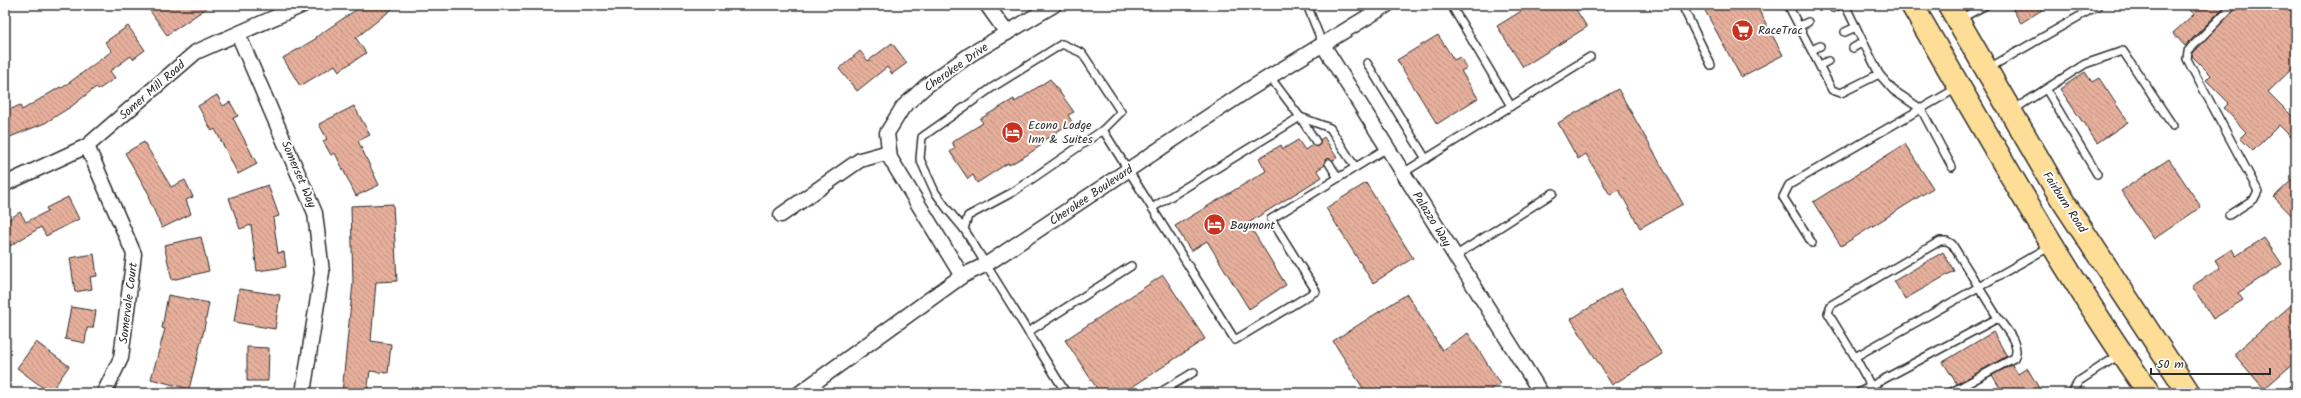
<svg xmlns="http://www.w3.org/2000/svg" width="2301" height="398" viewBox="0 0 2301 398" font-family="Kalam,sans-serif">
  <defs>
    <pattern id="building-back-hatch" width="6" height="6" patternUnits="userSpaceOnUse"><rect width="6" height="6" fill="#e7b09c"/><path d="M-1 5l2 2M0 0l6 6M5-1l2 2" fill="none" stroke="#bb8f7f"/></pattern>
  </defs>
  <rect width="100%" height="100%" fill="#fff"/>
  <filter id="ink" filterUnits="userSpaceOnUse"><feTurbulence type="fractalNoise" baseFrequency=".025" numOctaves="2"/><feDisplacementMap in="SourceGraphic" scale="8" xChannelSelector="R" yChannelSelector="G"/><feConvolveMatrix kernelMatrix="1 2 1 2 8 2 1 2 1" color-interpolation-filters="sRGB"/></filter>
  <g filter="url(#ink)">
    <!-- building -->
    <g fill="url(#building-back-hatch)" stroke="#2b2b2b">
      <path d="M146 5H211L167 35Z"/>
      <path d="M363 5H397L356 38 366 53 339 71 335 65 300 86 283 58 317 38 316 37Z"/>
      <path d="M1520 5H1573L1587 27 1523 67 1497 26 1523 10Z"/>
      <path d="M1702 5H1756L1783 55 1741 77Z"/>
      <path d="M2010 5H2050L2021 23Z"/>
      <path d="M2185 5H2226L2185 46 2173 33 2194 14Z"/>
      <path d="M2238 5H2296V65L2268 92 2296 120V142L2279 125 2253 151 2240 138 2246 132 2224 108 2229 103 2206 80 2211 75 2192 56 2193 53Z"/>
      <path d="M128 26 145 50 133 59 131 56 110 71 115 78 98 90 96 87 72 106 45 123 5 139V112L20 105 22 110 60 87 62 88 112 51 105 42Z"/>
      <path d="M1438 35 1454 60 1460 57 1467 68 1461 71 1478 98 1437 124 1397 60Z"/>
      <path d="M892 43 907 63 892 74 887 67 857 91 839 69 860 51 868 61Z"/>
      <path d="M2085 72 2092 82 2099 78 2128 122 2097 143 2060 89Z"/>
      <path d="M1050 79 1074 112 1068 115 1072 122 1041 142 1043 144 1027 155 1009 165 1008 163 977 183 973 175 968 179 950 152 955 148 952 142 983 123 980 119 1014 99 1015 102Z"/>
      <path d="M1618 89 1683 204 1640 228 1619 190 1610 195 1586 154 1578 159 1558 123Z"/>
      <path d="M217 95 223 106 230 102 238 116 233 118 257 164 238 174 215 129 212 131 198 106Z"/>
      <path d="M354 106 370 135 358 141 379 185 356 196 335 153 331 155 323 141 327 139 319 124Z"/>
      <path d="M1324 137 1337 158 1333 160 1326 159 1325 165 1317 170 1322 177 1248 223 1286 285 1249 309 1207 241 1191 251 1175 226 1266 171 1259 158 1281 145 1283 149 1298 140 1305 150 1312 145 1318 146 1320 140Z"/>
      <path d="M144 142 171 187 185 180 193 197 186 200 191 214 162 228 148 197 150 196 125 153Z"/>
      <path d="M1905 144 1933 188 1841 246 1813 202Z"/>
      <path d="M2169 159 2201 207 2154 239 2121 191Z"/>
      <path d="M2296 176V220L2274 197Z"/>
      <path d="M1366 183 1413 258 1373 283 1326 208Z"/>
      <path d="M268 185 279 216 273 218 278 253 284 252 286 267 257 271 251 225 240 229 229 198Z"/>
      <path d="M68 197 79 219 46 236 41 227 5 249V222L20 212 26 222 48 211 46 208Z"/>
      <path d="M393 204 397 281 376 282 371 341 391 344 388 373 370 371 367 393H342L353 283 351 206Z"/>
      <path d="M201 237 209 271 172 280 164 245Z"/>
      <path d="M2264 238 2282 264 2238 293 2243 300 2213 319 2192 286 2220 268 2215 260 2232 249 2236 256Z"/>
      <path d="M1943 252 1954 271 1905 299 1894 281Z"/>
      <path d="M94 254 97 276 90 277 92 289 75 292 70 258Z"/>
      <path d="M1163 275 1205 339 1123 393H1100L1065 340Z"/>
      <path d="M1621 288 1662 354 1612 385 1571 319Z"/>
      <path d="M239 289 280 295 275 329 234 322Z"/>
      <path d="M1407 294 1442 350 1468 333 1500 384 1486 393H1366L1333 341Z"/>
      <path d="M168 295 209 303 203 334 189 389 151 379 165 329 162 328Z"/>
      <path d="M2296 301V361L2264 389 2234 354Z"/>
      <path d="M71 307 96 311 93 328H87L85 343 65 339Z"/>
      <path d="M1993 332 2007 356 1957 384 1943 362Z"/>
      <path d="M36 342 69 366 50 393 17 368Z"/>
      <path d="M247 347 269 348 268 381H247Z"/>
      <path d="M2012 365 2018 374 2027 368 2042 393H2003L1992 375Z"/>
    </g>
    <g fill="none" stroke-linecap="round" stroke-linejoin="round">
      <defs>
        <g id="service">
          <path d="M1307 5 1323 45"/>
          <path d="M1682 5 1711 65"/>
          <path d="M1788 5 1832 90 1841 93 1879 74"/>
          <path d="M1845 5 1879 74 1893 90 1921 109 1952 167"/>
          <path d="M1833 8 1840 5"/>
          <path d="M1960 19 1986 5"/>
          <path d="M1800 26 1808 22"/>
          <path d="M1845 32 1856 27"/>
          <path d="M1853 48 1863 42"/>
          <path d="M1812 50 1820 46"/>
          <path d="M1367 63 1426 159"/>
          <path d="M1820 65 1828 61"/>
          <path d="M1989 68 2099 5"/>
          <path d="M2046 89 2097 174"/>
          <path d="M1511 106 1590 57"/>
          <path d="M2013 110 2085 64 2123 51 2173 126"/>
          <path d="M1300 117 1330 128 1355 167"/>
          <path d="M1300 117 1316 142"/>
          <path d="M1329 163 1338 178"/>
          <path d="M1403 173 1511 106 1451 5"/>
          <path d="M1152 208 1300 117 1270 77"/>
          <path d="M2229 215 2254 199 2258 191 2187 59 2188 51 2233 5"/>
          <path d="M964 229 948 210 935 192 920 159 922 137 993 87 1062 44 1082 53 1121 112 1103 130"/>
          <path d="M1812 243 1783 197 1789 185 1957 88"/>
          <path d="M1455 256 1553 193"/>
          <path d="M1028 332 1131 266"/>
          <path d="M1855 357 1871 386 1872 393"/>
          <path d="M1066 393 964 229 968 216 1013 192 1103 130 1235 340 1316 291 1271 219 1387 148"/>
          <path d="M1159 393 1194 372"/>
          <path d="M1858 393 1998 318 1952 244 1947 241H1940L1831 305 1828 313 1855 357 2051 246"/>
          <path d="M1950 393 2014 358C2022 346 2005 328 1998 318"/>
          <path d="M2071 393 2079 381 2119 355"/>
          <path d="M2288 393 2296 387"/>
        </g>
        <g id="minor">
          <path d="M987 5 1007 33"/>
          <path d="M238 34 315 213 322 272 303 393"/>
          <path d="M1323 45 1541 393"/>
          <path d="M87 146 134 254 121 358 104 393"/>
          <path d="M5 184 87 146 196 52 303 5"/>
          <path d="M781 215 860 160 889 152"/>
          <path d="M962 276 890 158 887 133 903 107 926 86 971 54 1054 5"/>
          <path d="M800 393 962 276 987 264 1248 90 1387 5"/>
        </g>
        <g id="primary">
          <path d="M1912 5C1988 136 2062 269 2149 393"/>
          <path d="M1949 5 2061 198 2189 393"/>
        </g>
      </defs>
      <!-- service casing -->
      <use href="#service" stroke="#2b2b2b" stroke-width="10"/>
      <!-- minor casing -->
      <use href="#minor" stroke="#2b2b2b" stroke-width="17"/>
      <!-- primary casing -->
      <use href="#primary" stroke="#2b2b2b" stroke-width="25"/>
      <!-- service -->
      <use href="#service" stroke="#fff" stroke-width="7"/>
      <!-- minor -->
      <use href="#minor" stroke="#fff" stroke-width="14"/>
      <!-- primary -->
      <use href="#primary" stroke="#fede96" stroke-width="22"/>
    </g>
  </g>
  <!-- icons -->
  <defs>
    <symbol id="supermarket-disc" viewBox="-11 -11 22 22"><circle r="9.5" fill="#c8321e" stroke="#fff"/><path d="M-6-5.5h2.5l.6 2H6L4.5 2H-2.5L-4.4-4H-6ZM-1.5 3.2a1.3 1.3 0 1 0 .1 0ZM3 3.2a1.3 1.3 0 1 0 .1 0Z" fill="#fff"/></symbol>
    <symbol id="hotel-disc" viewBox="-11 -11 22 22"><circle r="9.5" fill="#c8321e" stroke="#fff"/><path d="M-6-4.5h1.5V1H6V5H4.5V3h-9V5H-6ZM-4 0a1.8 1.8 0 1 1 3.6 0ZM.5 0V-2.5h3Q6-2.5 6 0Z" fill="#fff"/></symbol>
  </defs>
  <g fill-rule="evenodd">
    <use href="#supermarket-disc" x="1730" y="18" width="25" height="25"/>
    <use href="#hotel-disc" x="1000" y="120" width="25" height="25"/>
    <use href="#hotel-disc" x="1202" y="212" width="25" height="25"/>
  </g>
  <g text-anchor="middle" stroke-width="4" stroke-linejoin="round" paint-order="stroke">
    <!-- poi labels -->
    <g font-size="12" fill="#2b2b2b" stroke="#fff" text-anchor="start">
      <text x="1758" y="34">RaceTrac</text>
      <text x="1028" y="129">Econo Lodge<tspan x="1028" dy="14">Inn &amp; Suites</tspan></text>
      <text x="1230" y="229">Baymont</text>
    </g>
    <!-- street labels -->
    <g font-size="12" fill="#2b2b2b" stroke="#fff">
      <text transform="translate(956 67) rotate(-35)" y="4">Cherokee Drive</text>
      <text transform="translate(152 90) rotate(-41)" y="4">Somer Mill Road</text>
      <text transform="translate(299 174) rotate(67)" y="4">Somerset Way</text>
      <text transform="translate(1091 195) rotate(-34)" y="4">Cherokee Boulevard</text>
      <text transform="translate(2065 202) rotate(57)" y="4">Fairburn Road</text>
      <text transform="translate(1432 219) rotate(58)" y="4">Palazzo Way</text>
      <text transform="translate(128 303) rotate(-83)" y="4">Somervale Court</text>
    </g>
  </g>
  <!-- margin -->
  <rect width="2301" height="398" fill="none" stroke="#fff" stroke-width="20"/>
  <rect x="10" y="10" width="2281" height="378" fill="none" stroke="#2b2b2b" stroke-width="1.5" filter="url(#ink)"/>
  <!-- scale -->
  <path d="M2151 368v6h119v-6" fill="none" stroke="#2b2b2b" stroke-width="2"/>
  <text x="2157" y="368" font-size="12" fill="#2b2b2b" stroke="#ffffff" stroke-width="3" paint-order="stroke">50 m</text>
</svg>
